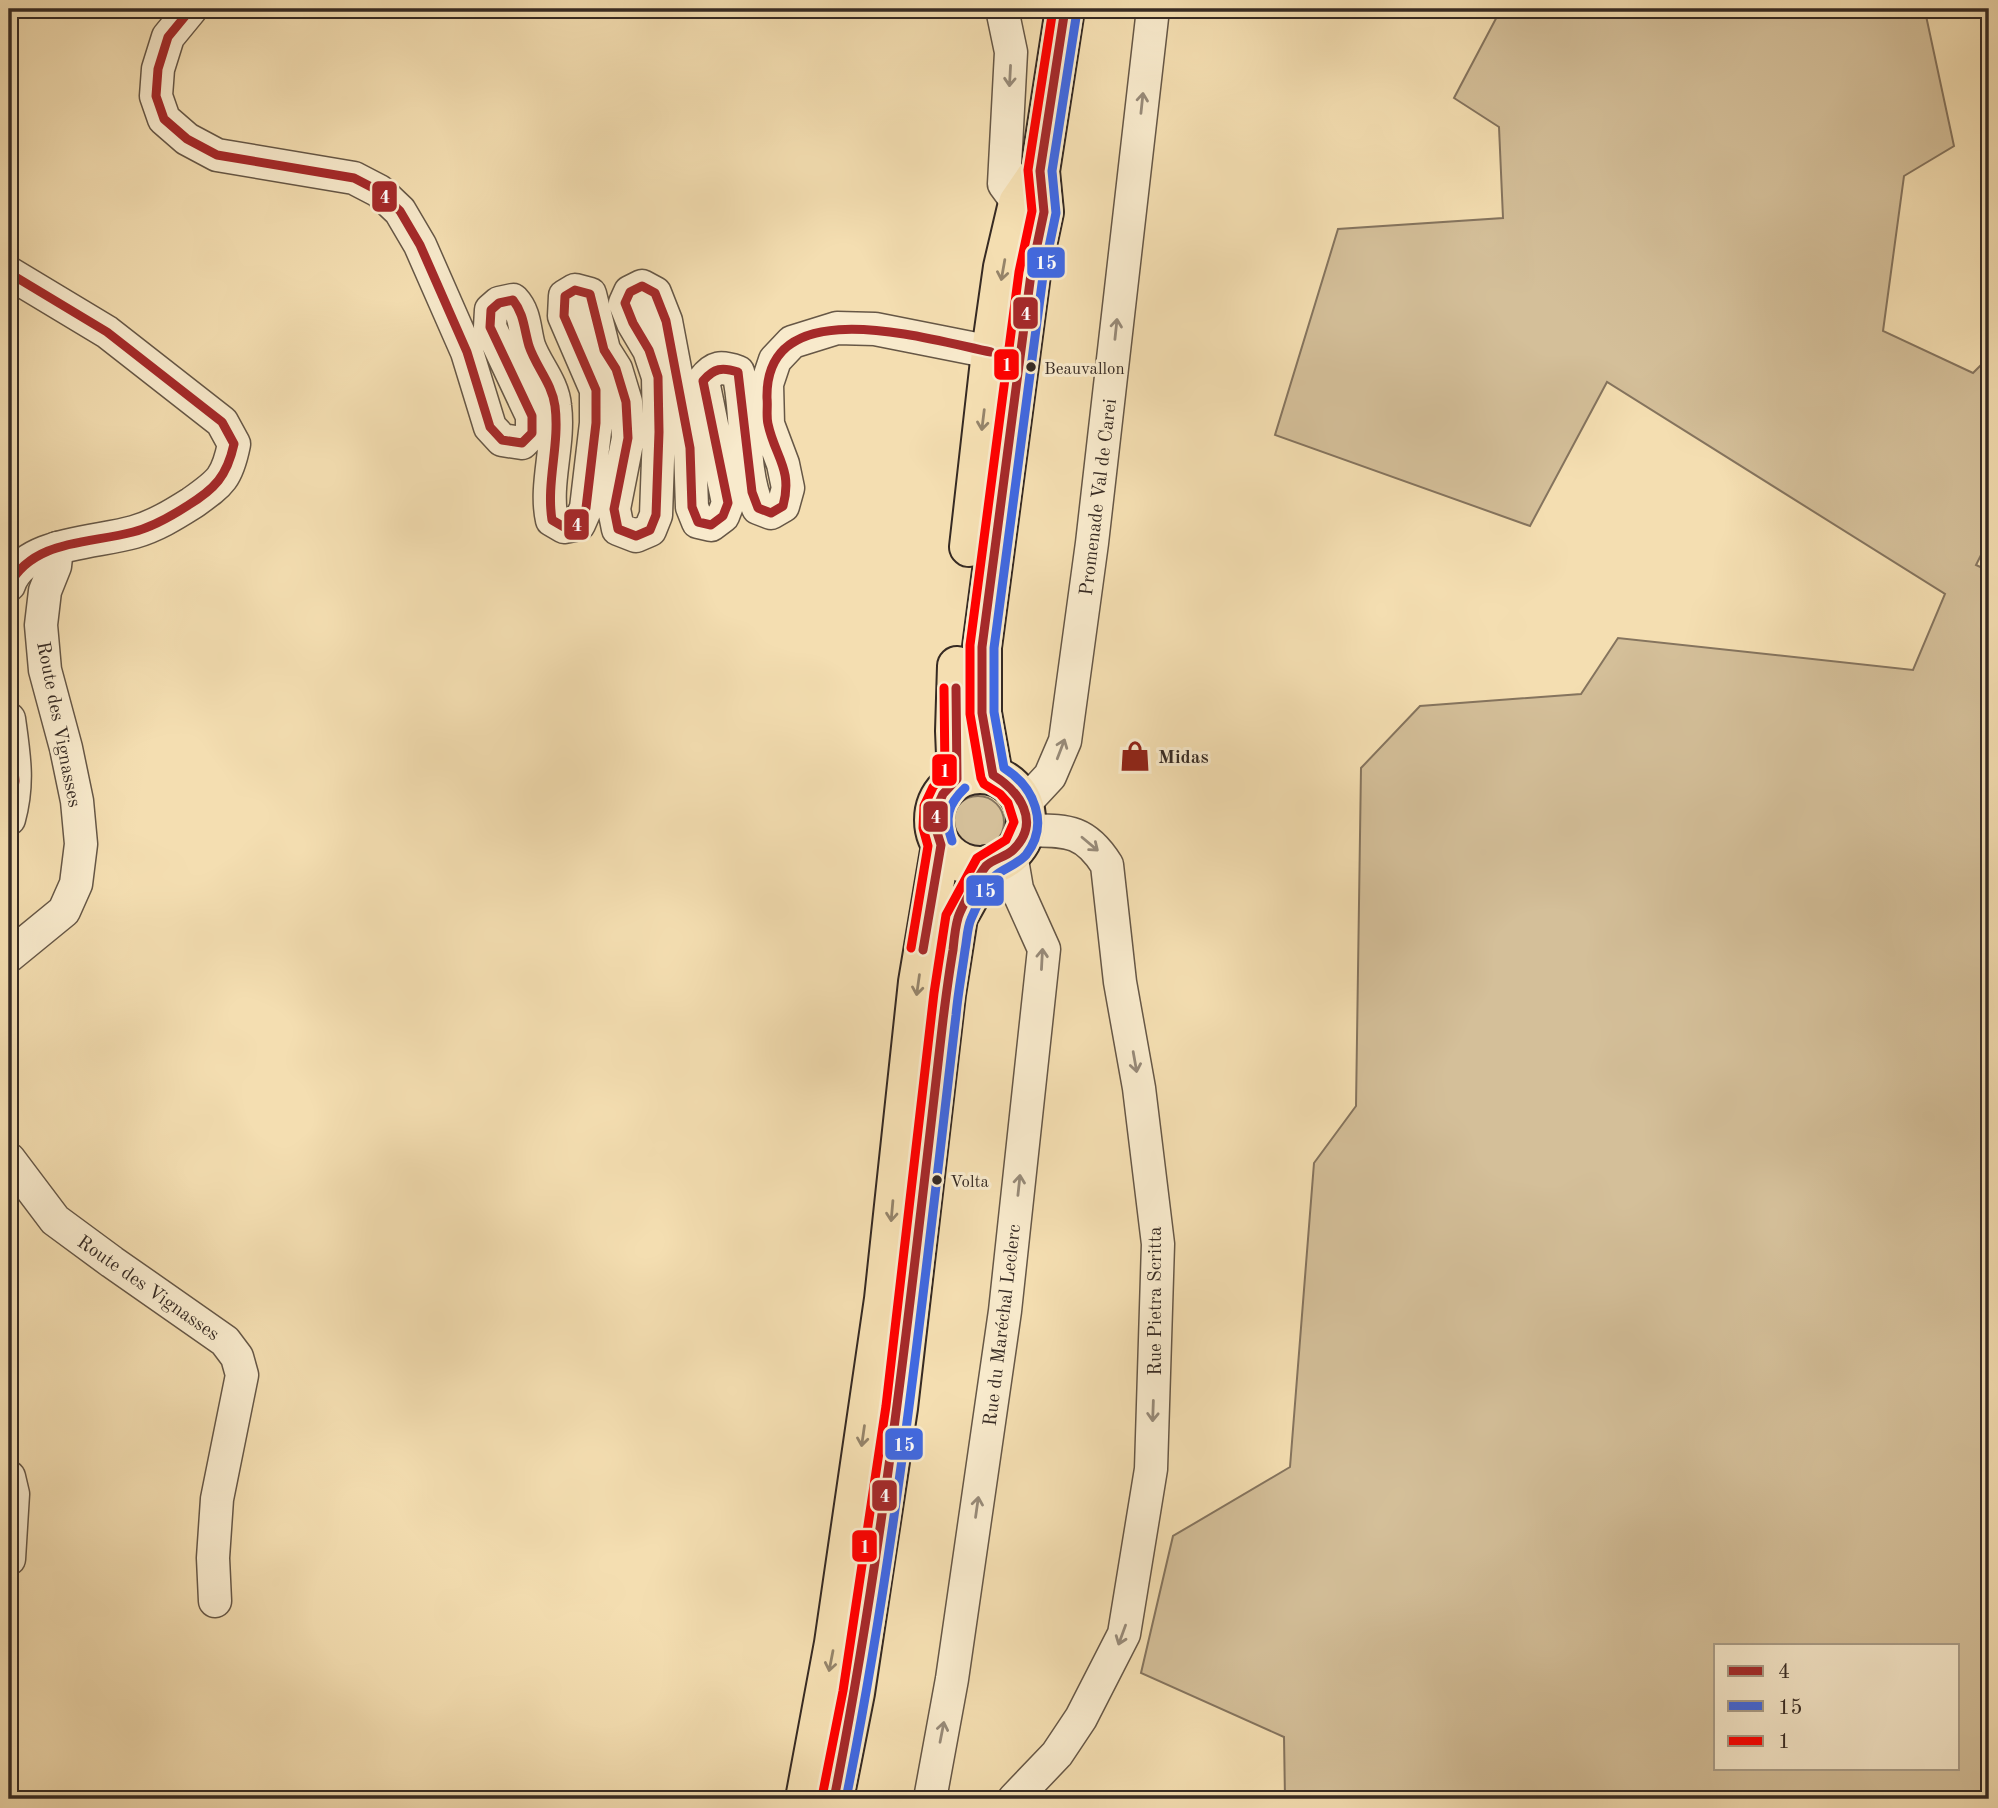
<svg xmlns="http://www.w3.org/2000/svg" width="1998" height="1808" viewBox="0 0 1998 1808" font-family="'Old Standard TT',serif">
  <rect width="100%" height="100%" fill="#f4deb1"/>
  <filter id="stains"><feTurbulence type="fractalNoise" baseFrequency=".00286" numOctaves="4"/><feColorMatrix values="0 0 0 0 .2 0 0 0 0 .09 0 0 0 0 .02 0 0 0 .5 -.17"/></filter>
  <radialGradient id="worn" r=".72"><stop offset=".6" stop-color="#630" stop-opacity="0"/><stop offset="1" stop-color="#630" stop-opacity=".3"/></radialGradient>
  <!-- green -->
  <g fill="#d4bf99" stroke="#85745e" stroke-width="2" fill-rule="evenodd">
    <path d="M1501 9H1923L1925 11 1954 146 1904 176 1883 331 1973 373 1989 357V539L1976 565 1989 571V1799H1285L1284 1737 1141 1673 1173 1536 1290 1467 1314 1163 1356 1106 1361 768 1420 706 1581 694 1618 638 1913 670 1945 594 1607 382 1530 526 1275 435 1338 229 1503 218 1499 127 1454 98ZM1716 1645H1958V1768H1716Z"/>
    <circle cx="978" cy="822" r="26"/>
  </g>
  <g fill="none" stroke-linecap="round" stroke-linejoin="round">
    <defs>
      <g id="minor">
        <path d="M191 9 168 37 158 69 156 96 164 119 187 139 217 155 354 178 379 191 400 211 420 245 467 352 490 427 502 440 522 443 532 433V416L490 327 491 310 499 303 513 300C526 314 524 329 529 346 536 366 553 383 555 406 560 444 544 485 552 520L564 527 579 524 586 508 596 423V390L564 316 565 296 575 290 590 294 604 350 616 369 626 402 628 438 614 509 618 529 636 536 650 530 656 515 659 432 658 377 649 350 633 323 625 303 630 292 642 286 655 293 666 321 690 448 692 507 698 522 711 525 723 516 728 503 703 381C714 366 721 366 738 372 749 416 740 465 758 508L771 513 783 506 788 488 783 464 768 424 767 384 775 360 792 342 837 328 875 329 991 352"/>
        <path d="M1002 9 1011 52 1004 184 1018 203"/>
        <path d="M9 273 107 332 222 422 234 444C227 479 220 483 192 503 173 515 155 526 134 532 97 543 23 542 9 585"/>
        <path d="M9 719C14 755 19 783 9 819"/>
        <path d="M1024 804 1050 776 1065 741 1092 543 1153 9"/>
        <path d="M9 956 64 911 76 884 81 844 77 801 66 748 45 670 41 625 45 591 55 566 57 548"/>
        <path d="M9 1159 55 1220 112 1262 225 1341 237 1357 242 1375 217 1499 213 1558 215 1601"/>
        <path d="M9 1477 13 1494 9 1559"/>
        <path d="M930 1799 952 1679 1005 1311 1044 949 1017 889 1011 854"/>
        <path d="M1014 1799 1057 1754 1081 1718 1124 1634 1151 1469 1158 1244 1139 1088 1120 982 1107 865C1084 828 1065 831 1025 830"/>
      </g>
      <g id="major">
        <path d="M969 547 991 352 1003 267 1018 203 1040 171"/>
        <circle cx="980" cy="820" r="46"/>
        <path d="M993 775 982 713V647L1031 274 1044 212 1040 171 1065 9"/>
        <path d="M957 779 955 731 957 666"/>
        <path d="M805 1799 834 1643 884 1299 918 982 941 845"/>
        <path d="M834 1799 855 1693 898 1408 946 994 958 917 987 865"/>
      </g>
    </defs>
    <!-- minor casing -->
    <use href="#minor" stroke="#665746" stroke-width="35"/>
    <!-- major casing -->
    <use href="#major" stroke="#362a23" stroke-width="42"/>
    <!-- minor -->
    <use href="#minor" stroke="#f8eacc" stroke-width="32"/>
    <!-- major -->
    <use href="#major" stroke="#f4deb1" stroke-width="38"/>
    <defs>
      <g id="bus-1">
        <path d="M191 9 168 37 158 69 156 96 164 119 187 139 217 155 354 178 379 191 400 211 420 245 467 352 490 427 502 440 522 443 532 433V416L490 327 491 310 499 303 513 300C524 314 524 329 529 346 536 367 552 383 555 406 560 444 546 482 552 520L564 527 579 524 586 508 596 423V390L564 316 565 296 575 290 590 294 604 350 616 369 626 402 628 438 614 509 618 529 636 536 650 530 656 515 659 432 658 377 649 350 633 323 625 303 630 292 642 286 655 293 666 321 690 448 692 507 698 522 711 525 723 516 728 503 703 381C714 368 722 367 738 372L752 492 758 508 771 513 783 506C793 469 775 457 768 424 766 416 768 406 767 398 765 288 930 340 991 352"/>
        <path d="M9 273 107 332 222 422 234 444C227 476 215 489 187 506 170 517 153 527 133 532 89 544 34 539 9 585"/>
        <path d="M9 719 15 781 9 819"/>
        <path d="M923 950 941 845 935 826 936 809 943 794 957 779 956 688"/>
        <path d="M9 1477 13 1494 9 1559"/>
        <path d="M834 1799C885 1541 913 1280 943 1020 946 996 949 973 953 950 954 940 955 928 958 918 960 910 980 873 986 866 993 859 1006 857 1013 850 1042 822 1019 791 993 775L982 713V647L1031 274 1044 212 1040 171 1065 9"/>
      </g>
      <g id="bus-2">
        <path d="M952 841C944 818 948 804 965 788"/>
        <path d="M846 1799C898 1540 925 1277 956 1015 958 993 962 972 965 950 967 940 967 928 971 919 976 907 987 885 995 876 1002 869 1017 865 1026 855 1050 824 1034 787 1004 768L994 712V648L1043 276 1056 213 1052 171 1077 11"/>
      </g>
      <g id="bus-3">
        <path d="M911 948 928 846 923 828 924 806 933 787 945 774 944 688"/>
        <path d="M822 1797 843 1691 886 1406 934 993 946 915 977 858 1006 840 1014 822 1008 803 1000 794 984 784 981 778 970 714V645L1019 272 1032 211 1028 170 1053 9"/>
      </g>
    </defs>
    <!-- bus-1 casing -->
    <use href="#bus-1" stroke="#f8eacc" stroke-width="14"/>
    <!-- bus-2 casing -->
    <use href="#bus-2" stroke="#f8eacc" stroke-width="14"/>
    <!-- bus-3 casing -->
    <use href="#bus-3" stroke="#f8eacc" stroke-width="14"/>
    <!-- bus-1 -->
    <use href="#bus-1" stroke="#a52a2a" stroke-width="9"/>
    <!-- bus-2 -->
    <use href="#bus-2" stroke="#4169e1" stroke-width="9"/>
    <!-- bus-3 -->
    <use href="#bus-3" stroke="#f00" stroke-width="9"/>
  </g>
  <!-- one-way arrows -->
  <defs><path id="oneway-shaft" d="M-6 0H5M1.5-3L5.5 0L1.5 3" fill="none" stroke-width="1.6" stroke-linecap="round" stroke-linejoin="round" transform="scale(1.75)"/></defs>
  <g stroke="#978a78">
    <use href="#oneway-shaft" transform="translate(1010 76) rotate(93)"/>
    <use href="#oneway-shaft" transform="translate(1142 103) rotate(-84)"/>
    <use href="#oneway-shaft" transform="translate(1116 329) rotate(-84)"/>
    <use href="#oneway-shaft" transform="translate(1061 749) rotate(-69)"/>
    <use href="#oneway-shaft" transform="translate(1090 844) rotate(40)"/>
    <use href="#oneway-shaft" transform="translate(1042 959) rotate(-87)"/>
    <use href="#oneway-shaft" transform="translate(1135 1062) rotate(80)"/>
    <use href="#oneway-shaft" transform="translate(1019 1185) rotate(-84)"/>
    <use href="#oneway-shaft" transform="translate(1153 1411) rotate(92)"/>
    <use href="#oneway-shaft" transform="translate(977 1507) rotate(-82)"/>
    <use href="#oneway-shaft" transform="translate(1122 1635) rotate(110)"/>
    <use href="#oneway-shaft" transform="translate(942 1732) rotate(-79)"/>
  </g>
  <g stroke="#95846a">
    <use href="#oneway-shaft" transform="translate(1003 270) rotate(100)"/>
    <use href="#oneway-shaft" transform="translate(983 420) rotate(97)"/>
    <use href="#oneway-shaft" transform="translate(918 985) rotate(98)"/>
    <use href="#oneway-shaft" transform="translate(892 1211) rotate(95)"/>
    <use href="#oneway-shaft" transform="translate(863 1436) rotate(98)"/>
    <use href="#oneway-shaft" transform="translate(831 1661) rotate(101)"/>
  </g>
  <!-- icons -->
  <defs>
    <symbol id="shop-bare" viewBox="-9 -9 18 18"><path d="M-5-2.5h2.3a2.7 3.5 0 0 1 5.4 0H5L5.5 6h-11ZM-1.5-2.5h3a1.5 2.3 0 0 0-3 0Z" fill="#8f2418" stroke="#f8eacc" stroke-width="2.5" paint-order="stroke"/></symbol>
  </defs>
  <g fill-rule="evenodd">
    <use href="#shop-bare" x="1113" y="734" width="44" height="44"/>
  </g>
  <!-- markers -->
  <g fill="#362a23" stroke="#f8eacc" stroke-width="2.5">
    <circle cx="1031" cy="367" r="6"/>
    <circle cx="937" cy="1180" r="6"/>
  </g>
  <g text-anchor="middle" stroke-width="6" stroke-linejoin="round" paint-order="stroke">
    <!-- bus labels -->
    <g font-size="17" fill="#362a23" stroke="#f8eacc" text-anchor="start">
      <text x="1044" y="374">Beauvallon</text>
      <text x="950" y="1187">Volta</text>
    </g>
    <!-- street labels -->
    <g font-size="19" fill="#362a23" stroke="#f8eacc">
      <text transform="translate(1097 497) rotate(-83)" y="7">Promenade Val de Carei</text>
      <text transform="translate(60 724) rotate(79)" y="7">Route des Vignasses</text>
      <text transform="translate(149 1287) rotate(35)" y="7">Route des Vignasses</text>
      <text transform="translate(1154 1301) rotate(-90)" y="7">Rue Pietra Scritta</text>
      <text transform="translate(1001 1325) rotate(-83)" y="7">Rue du Maréchal Leclerc</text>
    </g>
    <!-- poi labels -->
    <g font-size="19" font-weight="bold" fill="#362a23" stroke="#f8eacc" text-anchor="start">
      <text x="1158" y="763">Midas</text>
    </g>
  </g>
  <g stroke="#f8eacc" stroke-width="2.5">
    <rect x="371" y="180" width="27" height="33" rx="7" fill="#a52a2a"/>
    <rect x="1026" y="246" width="40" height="33" rx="7" fill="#4169e1"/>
    <rect x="1012" y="296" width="27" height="34" rx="7" fill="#a52a2a"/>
    <rect x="993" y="348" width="27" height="33" rx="7" fill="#f00"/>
    <rect x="563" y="508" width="27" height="33" rx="7" fill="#a52a2a"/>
    <rect x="931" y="753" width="27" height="34" rx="7" fill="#f00"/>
    <rect x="922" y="800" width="27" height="33" rx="7" fill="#a52a2a"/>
    <rect x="965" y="874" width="40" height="33" rx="7" fill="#4169e1"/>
    <rect x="884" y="1427" width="40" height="34" rx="7" fill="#4169e1"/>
    <rect x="871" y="1479" width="27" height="33" rx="7" fill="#a52a2a"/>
    <rect x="851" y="1529" width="27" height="34" rx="7" fill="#f00"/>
  </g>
  <g font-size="19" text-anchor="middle" font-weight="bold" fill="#fff">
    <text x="385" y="203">4</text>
    <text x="1046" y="269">15</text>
    <text x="1026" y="320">4</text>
    <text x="1007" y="371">1</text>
    <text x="577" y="531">4</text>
    <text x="945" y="777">1</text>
    <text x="936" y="823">4</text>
    <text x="985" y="897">15</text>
    <text x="904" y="1451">15</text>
    <text x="885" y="1502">4</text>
    <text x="865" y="1553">1</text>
  </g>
  <!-- margin -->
  <rect width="1998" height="1808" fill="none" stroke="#f4deb1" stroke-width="35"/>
  <rect x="10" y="10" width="1977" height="1787" fill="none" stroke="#362a23" stroke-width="3.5"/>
  <rect x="18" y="18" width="1963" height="1773" fill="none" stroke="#362a23" stroke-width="2"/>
  <!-- legend -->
  <rect x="1714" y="1644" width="245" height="126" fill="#f8eacc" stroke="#aa9d88" stroke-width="2"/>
  <rect x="1728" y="1666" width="35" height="10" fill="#a52a2a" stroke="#aa9d88" stroke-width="2"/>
  <text x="1778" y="1678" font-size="21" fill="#362a23">4</text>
  <rect x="1728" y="1701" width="35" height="10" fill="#4169e1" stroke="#aa9d88" stroke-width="2"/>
  <text x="1778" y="1714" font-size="21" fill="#362a23">15</text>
  <rect x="1728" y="1736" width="35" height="10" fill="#ff0000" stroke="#aa9d88" stroke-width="2"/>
  <text x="1778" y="1748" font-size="21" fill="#362a23">1</text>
  <rect width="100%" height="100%" filter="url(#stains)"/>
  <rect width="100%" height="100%" fill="url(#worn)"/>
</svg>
